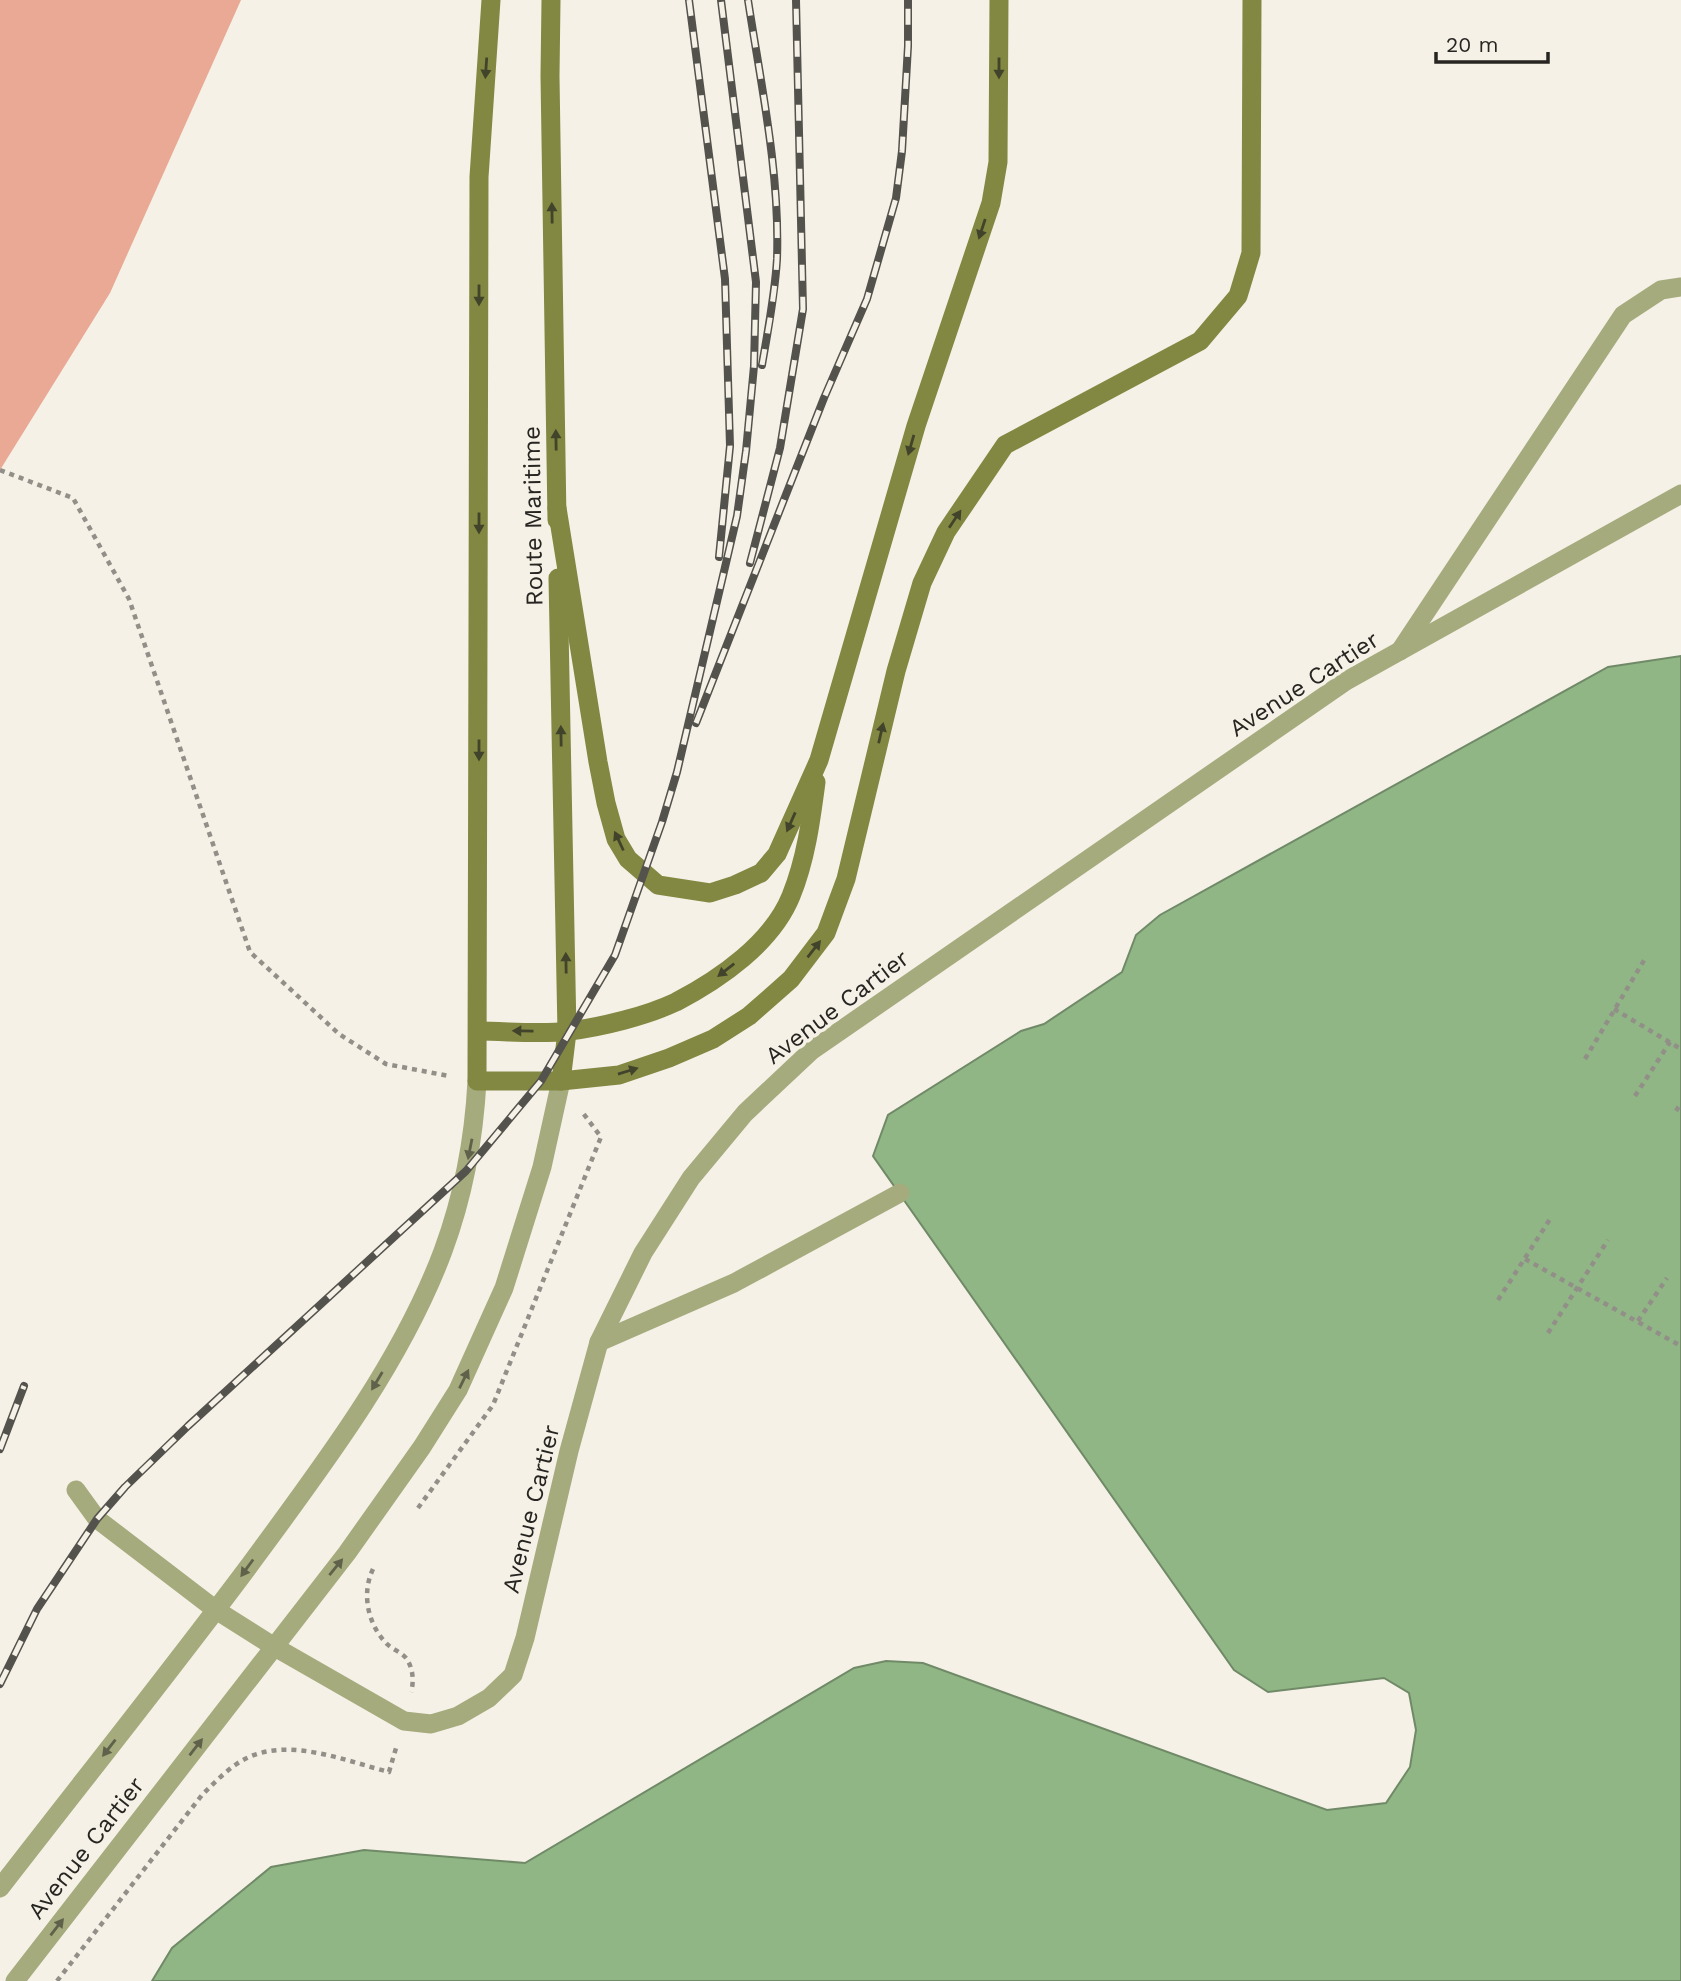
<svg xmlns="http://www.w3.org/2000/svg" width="1681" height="1981" viewBox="0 0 1681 1981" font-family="'Work Sans',sans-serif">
  <rect width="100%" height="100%" fill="#f5f1e7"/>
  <!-- forest -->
  <path fill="#e9a994" d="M0 0H241L110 293 0 470Z"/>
  <!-- water -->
  <path fill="#90b685" stroke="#708a67" stroke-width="2" d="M1681 656V1981H152L172 1948 271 1867 364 1850 525 1863 854 1668 886 1661 923 1663 1327 1810 1386 1803 1410 1767 1416 1730 1409 1693 1384 1678 1268 1692 1234 1670 873 1156 888 1115 1021 1031 1044 1024 1122 972 1136 935 1160 915 1608 667Z"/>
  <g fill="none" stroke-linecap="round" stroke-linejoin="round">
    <!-- path -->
    <g stroke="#928f88" stroke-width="4.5" stroke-dasharray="5 5" stroke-linecap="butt">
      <path d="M0 470 73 498 129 599 250 952 339 1034 386 1064 449 1076"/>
      <path d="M1614 1009 1681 1049"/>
      <path d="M1585 1059 1646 957"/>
      <path d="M1635 1096 1670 1042"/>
      <path d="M1676 1111 1681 1103"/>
      <path d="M1525 1259 1681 1346"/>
      <path d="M1498 1300 1552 1216"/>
      <path d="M1638 1321 1667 1278"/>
      <path d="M1548 1333 1608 1240"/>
      <path d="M418 1508 493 1405 601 1137 583 1113"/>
      <path d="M373 1569C361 1594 368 1625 387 1644 393 1650 404 1653 408 1661 413 1670 414 1682 411 1692"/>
      <path d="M57 1981 202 1795C216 1781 231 1765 249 1757 292 1738 346 1761 389 1772L396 1748"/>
    </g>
    <!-- service -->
    <g stroke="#a5ab7d" stroke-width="19">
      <path d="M1400 651 1623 315 1661 290 1681 287"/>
      <path d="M599 1342 734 1283 900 1193"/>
    </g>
    <!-- minor -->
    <path stroke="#a5ab7d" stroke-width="19" d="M76 1490 97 1519 216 1610 273 1646 404 1721 431 1724 458 1716 489 1698 513 1675 525 1638 569 1451 599 1342 643 1253 691 1178 745 1113 811 1051 1346 681 1681 494"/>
    <!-- tertiary -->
    <g stroke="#a5ab7d" stroke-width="19">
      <path d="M0 1888C82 1782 166 1677 246 1570 318 1472 400 1366 443 1251 463 1197 474 1138 477 1081"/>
      <path d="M15 1981 347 1553 422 1447 458 1390 504 1288 542 1167 561 1081"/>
    </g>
    <!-- secondary -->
    <g stroke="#828841" stroke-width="19">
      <path d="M491 0 479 177 477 1081H561L619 1075 669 1058 713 1039 749 1016 791 979 826 933 846 879 896 671 922 583 946 532 1005 445 1200 341 1238 296 1251 253 1252 0"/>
      <path d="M551 0 550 76 557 520"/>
      <path d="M557 508 598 762 606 803 616 839 628 859 658 885 710 893 735 885 761 873 777 854 819 760 916 426 991 203 998 162 999 0"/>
      <path d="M558 578 567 1032 561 1081"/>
      <path d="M478 1031C508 1031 540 1035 569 1031 602 1027 646 1016 676 1002 720 979 772 943 791 896 806 859 811 820 816 782"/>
    </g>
    <defs>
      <g id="rail">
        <path d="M689 0 725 279 730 446 719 557"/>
        <path d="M748 0C761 85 780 173 777 259 775 294 768 330 762 365"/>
        <path d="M750 563 780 448 803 309 796 0"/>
        <path d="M696 723 824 398 867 299 896 198 902 151 908 46V0"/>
        <path d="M0 1449 24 1386"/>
        <path d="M0 1684 37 1609 97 1519 125 1487 188 1426 466 1171 541 1081 615 955 662 822 677 772 737 516 746 451 754 366 756 282 721 0"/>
      </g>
    </defs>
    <!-- rail casing -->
    <use href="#rail" stroke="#54524d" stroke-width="8"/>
    <!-- rail -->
    <use href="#rail" stroke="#f5f1e7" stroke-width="5" stroke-dasharray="16" stroke-linecap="butt"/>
  </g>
  <!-- one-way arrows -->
  <defs><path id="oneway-solid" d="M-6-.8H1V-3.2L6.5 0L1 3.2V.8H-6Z" transform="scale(1.75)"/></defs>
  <g fill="#42432b">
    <use href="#oneway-solid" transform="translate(486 68) rotate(94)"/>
    <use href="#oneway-solid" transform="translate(999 68) rotate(90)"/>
    <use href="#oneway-solid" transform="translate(552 213) rotate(-91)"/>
    <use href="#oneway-solid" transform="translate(982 229) rotate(108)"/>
    <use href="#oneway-solid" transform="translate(479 295) rotate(90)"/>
    <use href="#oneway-solid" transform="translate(556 440) rotate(-91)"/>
    <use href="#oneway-solid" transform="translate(911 445) rotate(106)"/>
    <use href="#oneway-solid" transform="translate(955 519) rotate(-56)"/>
    <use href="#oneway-solid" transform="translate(479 523) rotate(90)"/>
    <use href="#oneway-solid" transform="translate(881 733) rotate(-77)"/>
    <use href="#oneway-solid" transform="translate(561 736) rotate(-91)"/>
    <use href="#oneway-solid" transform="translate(479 750) rotate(90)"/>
    <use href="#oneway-solid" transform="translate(791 822) rotate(114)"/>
    <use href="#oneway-solid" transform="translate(619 841) rotate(-115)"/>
    <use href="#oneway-solid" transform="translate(814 949) rotate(-52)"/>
    <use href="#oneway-solid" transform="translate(566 963) rotate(-91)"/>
    <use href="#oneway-solid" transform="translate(726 970) rotate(142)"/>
    <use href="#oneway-solid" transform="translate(523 1031) rotate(-179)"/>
    <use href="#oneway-solid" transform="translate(628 1071) rotate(-17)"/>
  </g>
  <g fill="#60614a">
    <use href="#oneway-solid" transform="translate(470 1149) rotate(101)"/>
    <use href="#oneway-solid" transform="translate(464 1379) rotate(-64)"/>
    <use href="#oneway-solid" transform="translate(377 1381) rotate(121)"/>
    <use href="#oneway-solid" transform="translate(336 1567) rotate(-51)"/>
    <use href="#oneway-solid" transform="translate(247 1568) rotate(126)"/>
    <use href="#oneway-solid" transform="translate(196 1747) rotate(-52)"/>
    <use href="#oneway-solid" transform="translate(109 1748) rotate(128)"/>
    <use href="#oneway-solid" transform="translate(57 1927) rotate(-52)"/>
  </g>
  <g text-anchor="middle" stroke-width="7" stroke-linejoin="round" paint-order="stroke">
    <!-- street labels -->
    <g font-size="24" fill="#272521" stroke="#f5f1e7">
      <text transform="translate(533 516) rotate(-91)" y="8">Route Maritime</text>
      <text transform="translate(1304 684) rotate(-33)" y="8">Avenue Cartier</text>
      <text transform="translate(837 1007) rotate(-37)" y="8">Avenue Cartier</text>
      <text transform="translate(531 1509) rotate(-76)" y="8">Avenue Cartier</text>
      <text transform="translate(86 1848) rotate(-52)" y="8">Avenue Cartier</text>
    </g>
  </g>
  <!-- scale -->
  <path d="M1436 52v10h112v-10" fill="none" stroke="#272521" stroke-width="3.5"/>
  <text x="1446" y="52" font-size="21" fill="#272521" stroke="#f5f1e7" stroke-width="5" paint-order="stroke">20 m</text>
</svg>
